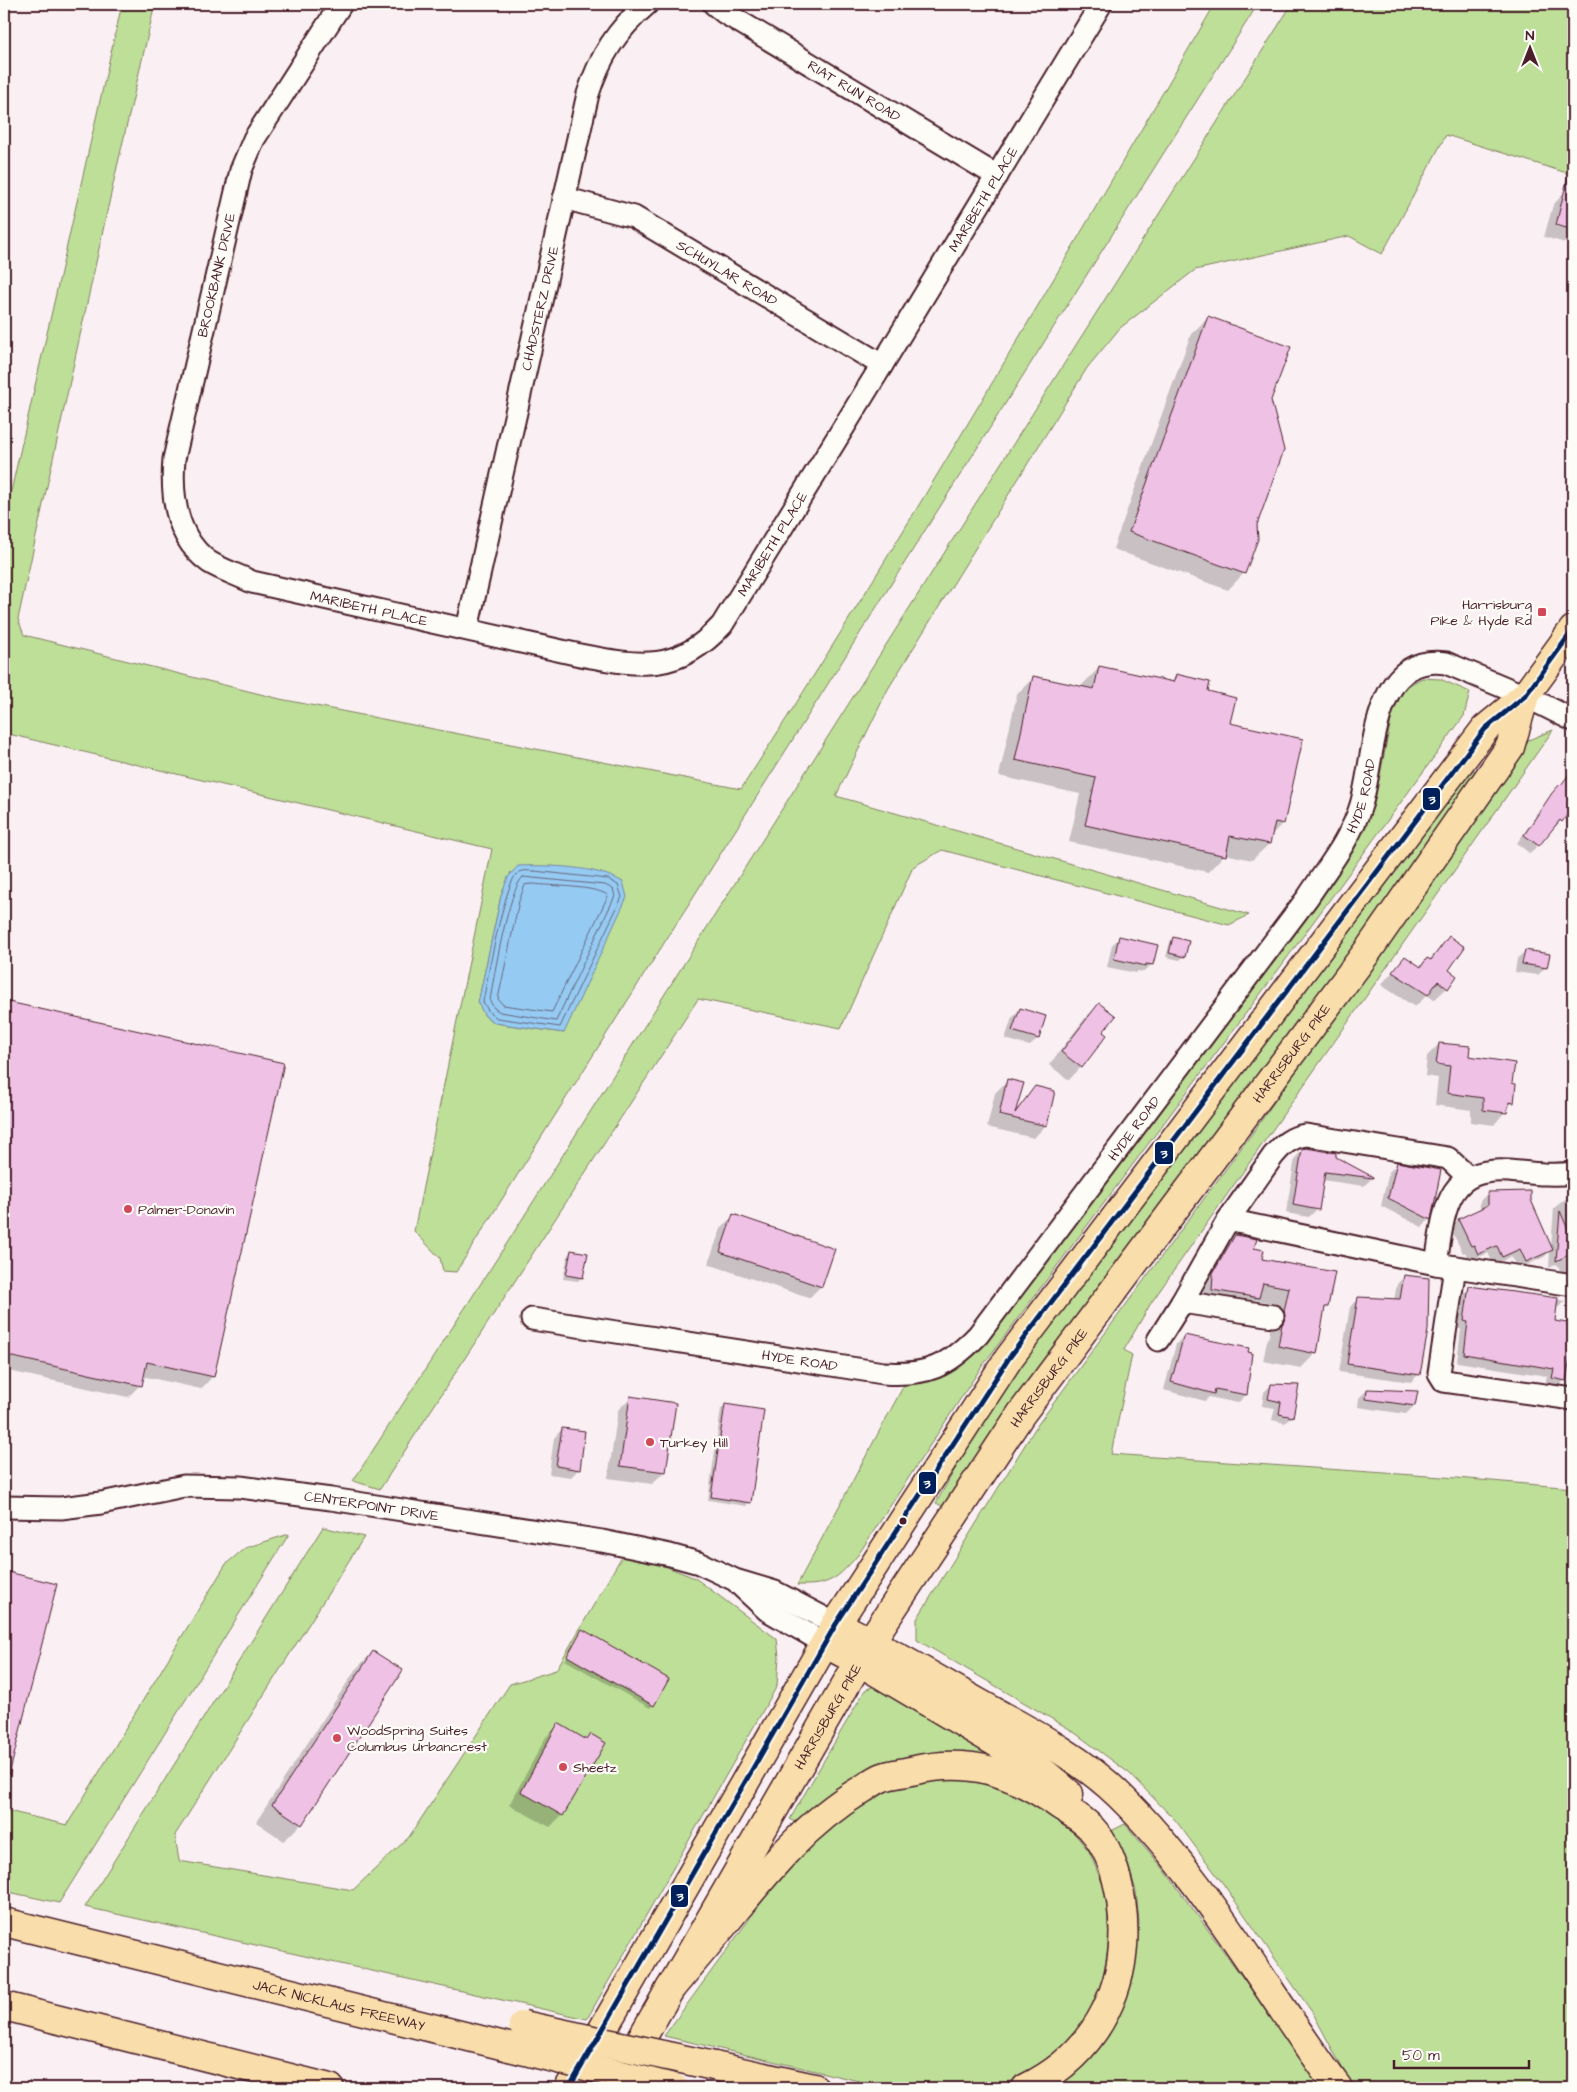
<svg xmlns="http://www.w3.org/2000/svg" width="1577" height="2092" viewBox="0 0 1577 2092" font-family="'Architects Daughter',sans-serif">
  <rect width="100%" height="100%" fill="#faf0f3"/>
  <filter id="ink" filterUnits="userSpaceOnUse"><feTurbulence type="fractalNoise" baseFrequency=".02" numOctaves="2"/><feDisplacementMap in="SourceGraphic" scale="10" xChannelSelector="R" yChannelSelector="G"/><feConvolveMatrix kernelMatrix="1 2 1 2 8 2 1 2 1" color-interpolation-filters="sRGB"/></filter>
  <g filter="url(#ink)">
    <!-- green -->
    <g fill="#bddf98" stroke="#847f62" fill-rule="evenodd">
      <path d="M122 4H155L114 180 18 619 24 635 280 699 741 789C908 533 1060 267 1215 4H1258L456 1272 443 1271 440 1258 414 1231 492 849 4 733V522ZM511 872 564 1033 495 1023 485 1016 478 1003 501 896Z"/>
      <path d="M1292 4H1573V175L1446 135 1382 254 1349 236 1195 270 1120 328 1087 368 888 689 836 796 1249 915 1229 925 942 850 913 867 841 1028 698 999 380 1489 353 1481 509 1240Z"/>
      <path d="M1422 678 1440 679 1470 692 1464 716 1276 973 980 1369 858 1555C837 1579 830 1586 797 1585L904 1385C937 1379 952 1375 976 1351L1353 852 1374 805 1393 710 1404 688Z"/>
      <path d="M1553 730 1151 1303 1124 1350 1132 1355 1111 1454 1457 1478 1573 1488V2088H1353L1314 2015 1224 1885 1176 1821 1129 1773 1071 1730 917 1640V1619L1036 1427 1256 1128 1526 741Z"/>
      <path d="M1468 767 1476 772 1350 957 944 1507 936 1503 996 1396Z"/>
      <path d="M323 1527 364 1537 175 1835 179 1861 353 1890 409 1837 510 1684 556 1670 622 1556 652 1561 695 1578 777 1639 779 1657 777 1686 587 2019 85 1907Z"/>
      <path d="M289 1534 59 1903 4 1891V1810L67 1825 226 1564 245 1548Z"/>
      <path d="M874 1686 990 1752 986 1758 942 1755 797 1824 790 1819 865 1690Z"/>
      <path d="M953 1776 991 1780 1060 1816 1089 1851 1106 1892 1109 1939 1103 1979 1089 2012 1073 2036 1051 2058 1020 2078 991 2088H889L664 2036 764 1899 821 1834 870 1797 913 1779Z"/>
      <path d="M1125 1824 1163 1868 1323 2088H1042L1126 1991 1136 1956 1139 1922 1136 1891 1128 1864 1111 1831Z"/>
    </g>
    <!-- water -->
    <path fill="#95cbf3" stroke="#7786a3" d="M518 866C550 865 596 866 623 882L627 897 564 1033 495 1023 485 1016 478 1003 501 896 508 877Z"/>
    <!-- shadow -->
    <g fill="#0003">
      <path d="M1565 192 1573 194V245L1544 237 1553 205Z"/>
      <path d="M1208 318 1270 400 1256 525 1244 573 1228 590 1113 549 1191 334Z"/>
      <path d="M1100 667 1170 683 1177 675 1206 692 1283 823 1270 836 1269 844 1252 860 1225 854 1208 872 1069 842 1080 794 999 776 1017 694 1034 677 1082 688 1083 684Z"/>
      <path d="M1560 786 1573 796V805L1561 821 1553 829 1552 828 1530 854 1517 843 1536 816 1535 815Z"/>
      <path d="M1120 937 1152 964 1144 972 1138 971 1136 973 1107 967 1112 945Z"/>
      <path d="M1173 938 1184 956 1180 960 1166 957 1170 942Z"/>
      <path d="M1449 938 1447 988 1434 1000 1427 995 1415 1007 1381 985 1405 957 1419 967 1427 959 1429 960Z"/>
      <path d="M1525 951 1546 967 1538 975 1515 972 1517 959Z"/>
      <path d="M4 1002 283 1064 213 1376 201 1389 142 1376 140 1385 128 1397 4 1370Z"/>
      <path d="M1099 1005 1081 1067 1069 1080 1049 1065 1086 1017Z"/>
      <path d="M1020 1010 1038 1038 1030 1046 1005 1039 1012 1018Z"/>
      <path d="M1439 1044 1468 1057 1510 1084 1513 1102 1494 1125 1471 1122V1110L1435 1105 1438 1078 1425 1076 1427 1056Z"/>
      <path d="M1008 1080 1015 1111 1036 1087 1046 1125 1034 1138 987 1127 995 1093Z"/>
      <path d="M1303 1150 1334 1158 1372 1178 1364 1186 1322 1180 1317 1209 1309 1217 1286 1213 1295 1158Z"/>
      <path d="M1397 1164 1440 1171 1429 1220 1422 1227 1381 1206 1389 1172Z"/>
      <path d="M1488 1193 1529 1201 1551 1247 1554 1208 1573 1193V1272L1563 1276 1557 1264 1549 1268 1550 1251 1544 1257 1518 1269 1511 1256 1494 1265 1488 1253 1470 1261 1465 1252 1463 1253 1450 1228 1458 1220 1480 1210V1201Z"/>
      <path d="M733 1216 821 1286 809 1298 708 1264 721 1228Z"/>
      <path d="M1236 1236 1252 1249 1261 1260 1327 1307 1323 1310 1316 1353 1301 1368 1263 1361 1267 1341 1270 1335V1327L1274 1303 1256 1300 1243 1313 1197 1305 1198 1289 1220 1252Z"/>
      <path d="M571 1251 582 1277 578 1281 563 1279 568 1255Z"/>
      <path d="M1405 1276 1419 1374 1411 1382 1339 1372 1350 1307 1359 1299 1394 1300 1397 1284Z"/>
      <path d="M1470 1288 1566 1301 1556 1309 1554 1322 1573 1325V1347H1571L1565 1380 1557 1388 1545 1385 1547 1376 1457 1362 1461 1329H1457L1462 1295Z"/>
      <path d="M1184 1336 1251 1354 1246 1395 1238 1403 1209 1397 1205 1401 1164 1390 1176 1344Z"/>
      <path d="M1271 1385 1292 1416 1285 1423 1272 1420 1275 1408 1262 1406 1264 1392Z"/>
      <path d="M1367 1390 1414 1406 1406 1414 1358 1407 1359 1398Z"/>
      <path d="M631 1397 674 1404 664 1472 652 1484 608 1478 618 1410Z"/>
      <path d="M725 1406 749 1502 746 1506 708 1500 721 1409Z"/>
      <path d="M562 1429 579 1469 571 1477 549 1474 554 1438Z"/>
      <path d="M4 1573 55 1585 4 1786Z"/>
      <path d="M582 1631 653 1705 650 1708 565 1660Z"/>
      <path d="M373 1652 301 1824 284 1841 256 1822 356 1669Z"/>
      <path d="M559 1724 586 1741 591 1736 562 1815 550 1827 509 1805 546 1737Z"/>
    </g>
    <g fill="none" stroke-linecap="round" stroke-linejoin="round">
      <!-- shore -->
      <g stroke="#68647b" stroke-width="1">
        <path d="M534 871 608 879 618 885 622 897 560 1027 497 1018 489 1012 483 1002C487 980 504 887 516 875 521 869 527 871 534 871Z"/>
        <path d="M523 877 605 885 613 889 615 896 556 1021 500 1012 494 1008 490 1001C493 980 509 887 523 877Z"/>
        <path d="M534 884C548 886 600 886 608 896L552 1012 503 1005 498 999 519 901 525 885Z"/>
      </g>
    </g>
    <!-- building -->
    <g fill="#eec1e5" stroke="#4a1f2b">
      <path d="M1568 176 1573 177V230L1556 225Z"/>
      <path d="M1208 316 1291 347 1271 400 1284 450 1257 525 1258 539 1245 574 1129 532Z"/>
      <path d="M1099 666 1174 682 1176 674 1210 682 1208 691 1236 698 1230 723 1303 739 1284 824 1275 822 1270 844 1230 836 1226 856 1085 825 1096 778 1015 760 1033 676 1094 689Z"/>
      <path d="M1573 769V807L1562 822 1560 820 1539 846 1524 835 1552 793 1560 784 1561 785Z"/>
      <path d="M1119 936 1158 945 1153 965 1146 964V966L1114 959Z"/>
      <path d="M1449 936 1465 947 1449 970 1457 976 1448 989 1438 981 1428 995 1392 972 1405 956 1421 967 1427 958 1431 960Z"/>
      <path d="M1173 937 1189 941 1185 957 1169 953Z"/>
      <path d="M1525 950 1550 954 1547 968 1522 964Z"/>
      <path d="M4 1001 284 1063 214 1377 147 1362 142 1386 4 1355Z"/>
      <path d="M1099 1003 1116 1016 1103 1032 1107 1035 1082 1068 1061 1052Z"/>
      <path d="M1020 1008 1046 1016 1039 1039 1012 1031Z"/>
      <path d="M1439 1043 1470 1046 1469 1056 1515 1063 1512 1083 1516 1084 1514 1103 1509 1102 1507 1113 1483 1110V1098L1447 1093 1450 1066 1436 1064Z"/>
      <path d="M1007 1079 1024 1083 1015 1113 1035 1086 1055 1091 1047 1126 999 1115Z"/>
      <path d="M1306 1148 1336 1153V1157L1373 1177V1178L1325 1172 1319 1210 1293 1205 1302 1149Z"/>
      <path d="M1397 1162 1441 1170 1431 1220 1388 1198Z"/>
      <path d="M1531 1191V1200L1553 1250 1526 1262 1520 1249 1502 1257 1497 1246 1478 1254 1474 1245 1471 1246 1458 1219 1488 1205V1192Z"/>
      <path d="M1560 1211 1573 1241V1253L1556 1261Z"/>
      <path d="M733 1214 835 1249 822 1287 720 1252Z"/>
      <path d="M1235 1235 1257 1239 1254 1248 1264 1250 1262 1259 1335 1272 1328 1307H1325L1317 1354 1278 1346 1282 1324 1285 1318 1284 1311 1289 1288 1263 1283 1259 1298 1212 1290 1213 1273Z"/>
      <path d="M571 1250 588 1253 583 1278 566 1275Z"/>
      <path d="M1404 1275 1429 1278 1428 1330 1420 1375 1347 1364 1358 1297 1400 1299Z"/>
      <path d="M1469 1286 1558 1298 1555 1321 1573 1324V1340L1566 1381 1552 1378 1554 1369 1464 1354 1468 1322 1464 1321Z"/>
      <path d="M1184 1335 1249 1348 1248 1352 1252 1353 1247 1395 1215 1389 1214 1394 1171 1382Z"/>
      <path d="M1271 1384 1299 1385 1293 1417 1279 1414 1281 1402 1268 1399Z"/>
      <path d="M1367 1389 1418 1391 1415 1406 1366 1399Z"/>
      <path d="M630 1396 676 1403 666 1472 620 1466Z"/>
      <path d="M725 1404 764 1410 751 1503 711 1497Z"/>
      <path d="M562 1428 585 1431 580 1470 556 1466Z"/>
      <path d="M4 1571 57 1584 9 1775 4 1774Z"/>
      <path d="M582 1629 669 1679 654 1706 567 1656Z"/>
      <path d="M373 1651 403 1670 302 1825 272 1805Z"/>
      <path d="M558 1723 587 1740 591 1734 606 1743 563 1816 521 1792Z"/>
    </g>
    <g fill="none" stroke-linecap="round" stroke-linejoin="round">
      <defs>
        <g id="minor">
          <path id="s1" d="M341 4 254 139 241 170 174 459C171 496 176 538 209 562 222 570 238 575 252 582L580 655C639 666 677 674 722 625L882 365 1101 4"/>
          <path id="s2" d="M714 4 725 13 997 176"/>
          <path id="s3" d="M564 198 634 217 882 365"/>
          <path id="s4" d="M467 629 588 94C600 56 617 30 647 4"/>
          <path d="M1228 1220 1436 1264 1573 1285"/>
          <path d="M1436 1264C1444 1214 1444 1166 1509 1171 1531 1173 1551 1176 1573 1173"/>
          <path d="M1455 1267 1439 1373 1444 1381 1573 1399"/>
          <path d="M1182 1302 1273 1316"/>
          <path id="s5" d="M532 1319 883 1373C927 1376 947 1367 978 1335L1308 897C1327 868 1351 839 1361 805 1376 755 1371 653 1446 663L1525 696 1573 720"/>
          <path d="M1158 1340 1182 1302 1228 1220 1273 1156C1282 1145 1291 1137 1306 1135L1448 1158 1468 1177"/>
          <path id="s6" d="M4 1507 61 1508 101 1503 184 1486 240 1487 331 1499 602 1541 670 1555 699 1563 735 1580 775 1592 836 1624"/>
          <path d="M739 1584 767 1610 826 1644"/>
        </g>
        <g id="primary">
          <path d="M569 2088 836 1624 1009 1358 1485 729 1525 696 1573 630"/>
          <path id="s7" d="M613 2088 871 1641 1021 1414 1367 952 1510 747 1525 696"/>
        </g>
        <g id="motorway">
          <path d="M836 1624C886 1649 935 1678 984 1706 1031 1732 1081 1758 1119 1795 1205 1879 1266 1992 1338 2088"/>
          <path d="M826 1644 860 1662 1036 1766 1069 1794"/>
          <path id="s8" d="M4 1922 509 2047"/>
          <path d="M670 1989C690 1965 710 1942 729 1918 768 1870 807 1822 861 1790 868 1786 875 1780 883 1777 891 1774 902 1773 911 1771 970 1757 1013 1772 1061 1806 1070 1812 1083 1819 1091 1828 1109 1847 1117 1875 1121 1900 1133 1980 1100 2052 1026 2088"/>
          <path d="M4 2006 330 2088"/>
          <path d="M714 2066 814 2088"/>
        </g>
      </defs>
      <!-- minor casing -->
      <use href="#minor" stroke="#4a1f2b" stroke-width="25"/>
      <!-- primary casing -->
      <use href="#primary" stroke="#4a1f2b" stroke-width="31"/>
      <!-- motorway casing -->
      <use href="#motorway" stroke="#4a1f2b" stroke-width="31"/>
      <!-- minor -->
      <use href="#minor" stroke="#fdfcf7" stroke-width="21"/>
      <!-- primary -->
      <use href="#primary" stroke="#f9deab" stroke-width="28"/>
      <!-- motorway -->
      <use href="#motorway" stroke="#f9deab" stroke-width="28"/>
      <defs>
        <g id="motorway-bridge">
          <path d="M523 2025 714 2066"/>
          <path d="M509 2047 674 2088"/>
        </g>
      </defs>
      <!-- motorway-bridge casing -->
      <use href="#motorway-bridge" stroke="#4a1f2b" stroke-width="31" stroke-linecap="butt"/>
      <!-- motorway-bridge -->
      <use href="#motorway-bridge" stroke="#f9deab" stroke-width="28"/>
      <defs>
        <path id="bus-1" d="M569 2088 836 1624 1009 1358 1485 729 1525 696 1573 630"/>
      </defs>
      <!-- bus-1 casing -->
      <use href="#bus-1" stroke="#fdfcf7" stroke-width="9"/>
      <!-- bus-1 -->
      <use href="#bus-1" stroke="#00205b" stroke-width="5"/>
    </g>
  </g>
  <!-- markers -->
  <g fill="#d1495b" stroke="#fdfcf7" stroke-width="2">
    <rect x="1537" y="607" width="10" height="10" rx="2.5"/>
    <circle cx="128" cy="1209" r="5"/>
    <circle cx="650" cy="1442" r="5"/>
    <circle cx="337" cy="1738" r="5"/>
    <circle cx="563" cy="1767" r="5"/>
  </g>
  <circle fill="#4a1f2b" stroke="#fdfcf7" stroke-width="2" cx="903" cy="1521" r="4.5"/>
  <g text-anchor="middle" stroke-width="4.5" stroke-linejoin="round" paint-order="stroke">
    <!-- street labels -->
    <g font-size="14" fill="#4a1f2b" stroke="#fdfcf7">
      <text dy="5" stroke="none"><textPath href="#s2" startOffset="165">RIAT RUN ROAD</textPath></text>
      <text dy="5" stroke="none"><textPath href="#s1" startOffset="1642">MARIBETH PLACE</textPath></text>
      <text dy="5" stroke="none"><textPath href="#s3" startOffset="181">SCHUYLAR ROAD</textPath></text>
      <text transform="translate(216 275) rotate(-77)" y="5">BROOKBANK DRIVE</text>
      <text dy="5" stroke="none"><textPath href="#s4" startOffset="329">CHADSTERZ DRIVE</textPath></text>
      <text dy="5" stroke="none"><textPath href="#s1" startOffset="1238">MARIBETH PLACE</textPath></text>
      <text dy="5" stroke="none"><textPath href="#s1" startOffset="772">MARIBETH PLACE</textPath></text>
      <text dy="5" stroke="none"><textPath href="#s5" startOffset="1126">HYDE ROAD</textPath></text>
      <text dy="5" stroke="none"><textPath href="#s7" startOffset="1239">HARRISBURG PIKE</textPath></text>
      <text dy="5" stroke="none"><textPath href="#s5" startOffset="721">HYDE ROAD</textPath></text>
      <text dy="5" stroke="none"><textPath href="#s5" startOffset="271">HYDE ROAD</textPath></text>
      <text dy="5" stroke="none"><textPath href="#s7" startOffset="834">HARRISBURG PIKE</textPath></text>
      <text dy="5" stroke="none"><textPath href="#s6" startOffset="371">CENTERPOINT DRIVE</textPath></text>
      <text dy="5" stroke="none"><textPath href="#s7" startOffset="429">HARRISBURG PIKE</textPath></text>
      <text dy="5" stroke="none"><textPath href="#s8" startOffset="345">JACK NICKLAUS FREEWAY</textPath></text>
    </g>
    <!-- poi labels -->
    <g font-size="14" fill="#4a1f2b" stroke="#fdfcf7" text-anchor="start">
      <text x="1532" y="609" text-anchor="end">Harrisburg<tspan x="1532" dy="16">Pike &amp; Hyde Rd</tspan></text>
      <text x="138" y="1214">Palmer-Donavin</text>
      <text x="660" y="1447">Turkey Hill</text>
      <text x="347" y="1735">WoodSpring Suites<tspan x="347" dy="16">Columbus Urbancrest</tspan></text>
      <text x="573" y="1772">Sheetz</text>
    </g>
  </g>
  <g stroke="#fdfcf7" stroke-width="2">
    <rect x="1422" y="787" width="19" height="24" rx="5" fill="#00205b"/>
    <rect x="1154" y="1141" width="20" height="24" rx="5" fill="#00205b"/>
    <rect x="918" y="1471" width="19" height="24" rx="5" fill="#00205b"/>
    <rect x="670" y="1884" width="19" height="24" rx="5" fill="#00205b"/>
  </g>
  <g font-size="14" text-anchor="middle" font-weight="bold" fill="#fff">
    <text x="1432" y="804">3</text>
    <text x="1164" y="1158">3</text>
    <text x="927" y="1488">3</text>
    <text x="680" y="1901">3</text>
  </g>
  <!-- margin -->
  <rect width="1577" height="2092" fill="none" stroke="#fdfcf7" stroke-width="20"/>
  <rect x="10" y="10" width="1557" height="2072" fill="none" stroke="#4a1f2b" stroke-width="2" filter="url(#ink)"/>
  <!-- north arrow -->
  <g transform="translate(1530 48)" stroke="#fdfcf7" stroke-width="4" paint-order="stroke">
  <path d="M0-4L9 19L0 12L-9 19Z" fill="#4a1f2b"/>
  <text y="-8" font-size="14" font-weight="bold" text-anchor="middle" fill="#4a1f2b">N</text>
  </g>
  <!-- scale -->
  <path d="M1394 2060v8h135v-8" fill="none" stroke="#4a1f2b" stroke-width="2.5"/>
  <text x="1402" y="2060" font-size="15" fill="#4a1f2b" stroke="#fdfcf7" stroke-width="4" paint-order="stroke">50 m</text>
</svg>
